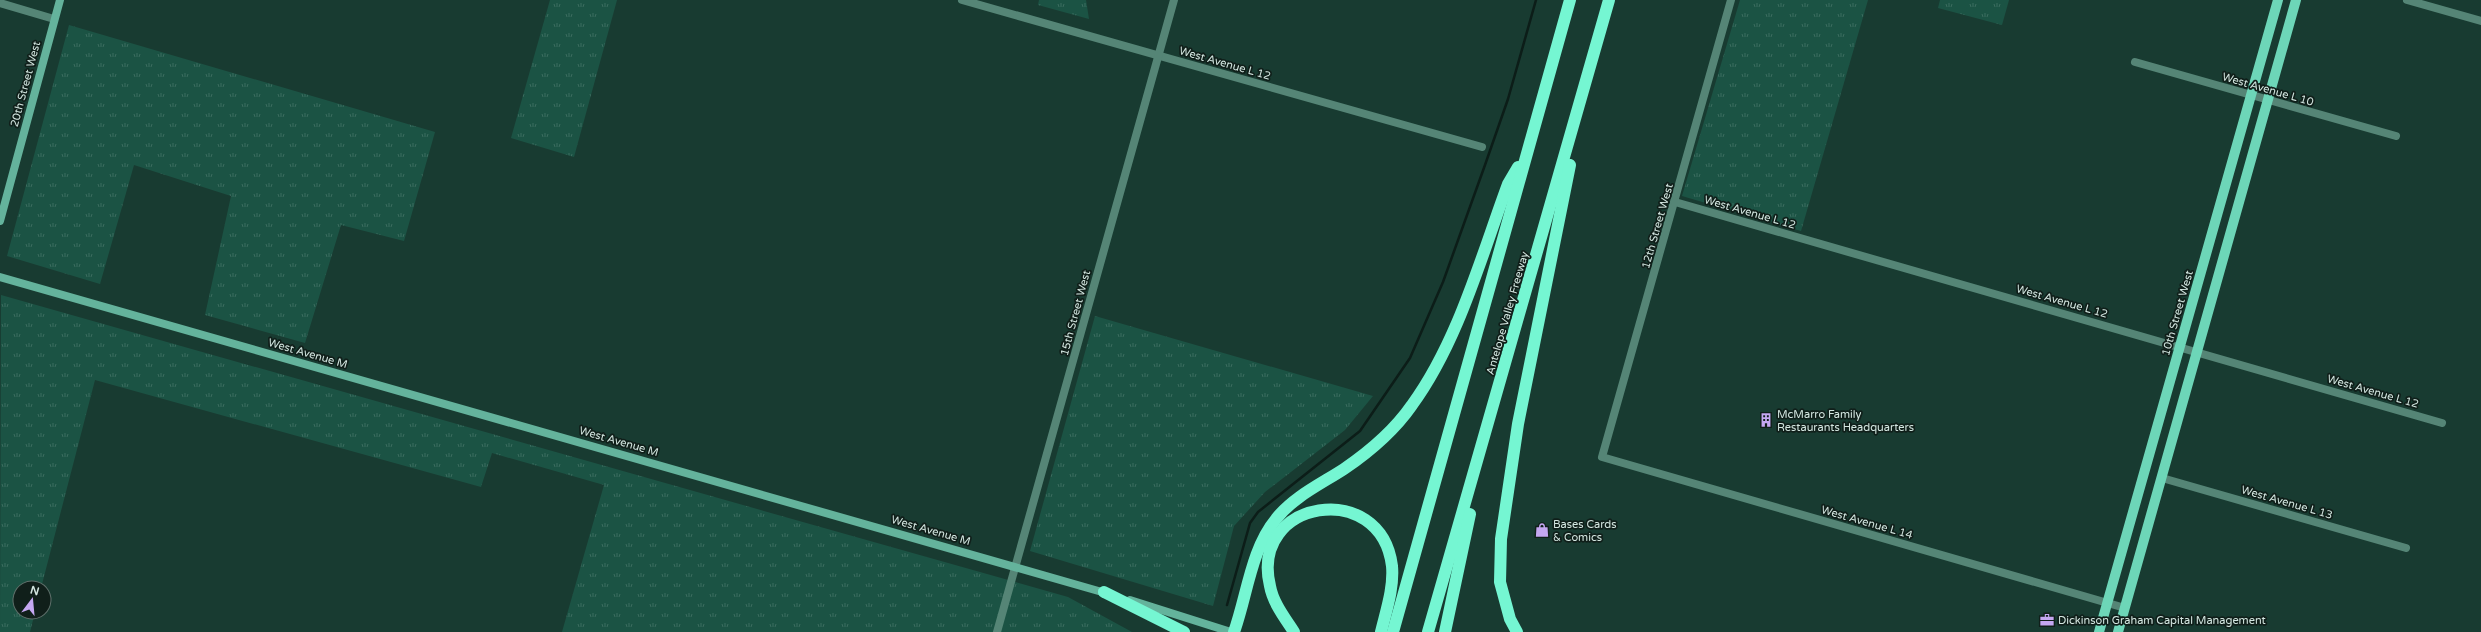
<svg xmlns="http://www.w3.org/2000/svg" width="2481" height="632" viewBox="0 0 2481 632" font-family="'Varela Round',sans-serif">
  <defs>
    <pattern id="grass-tufts" width="24" height="20" patternUnits="userSpaceOnUse"><rect width="24" height="20" fill="#1b5344"/><path d="M3 7l-1-3M5 7V3M7 7l1-3M15 17l-1-3M17 17v-4M19 17l1-3" fill="none" stroke="#3b6c5f"/></pattern>
  </defs>
  <rect width="100%" height="100%" fill="#183b31"/>
  <!-- grass -->
  <g fill="url(#grass-tufts)">
    <path d="M550 0H617L574 157 511 138Z"/>
    <path d="M1039 0H1086L1089 19 1038 5Z"/>
    <path d="M1740 0H1868L1801 231 1682 196Z"/>
    <path d="M1940 0H2009L2002 25 1938 8Z"/>
    <path d="M69 25 435 132 404 241 341 225 305 343 205 315 231 196 134 165 100 284 7 256Z"/>
    <path d="M1 295 1068 597 1132 632H562L604 485 492 453 481 487 95 380 41 588H20V612H35L30 632H0Z"/>
    <path d="M1095 316 1373 396 1345 430 1265 492 1234 526 1213 606 1030 551Z"/>
  </g>
  <g fill="none" stroke-linecap="round" stroke-linejoin="round">
    <!-- stream -->
    <path stroke="#0c1d18" stroke-width="2.5" d="M1227 605 1250 523 1258 512 1360 431 1410 358 1443 282 1485 165 1508 99 1536 0"/>
    <!-- minor -->
    <g stroke="#558576" stroke-width="8">
      <path d="M962 0 1482 147"/>
      <path d="M1731 0 1602 457 2125 608"/>
      <path d="M2407 0 2481 21"/>
      <path d="M0 3 54 19"/>
      <path d="M2135 62 2396 136"/>
      <path d="M1675 202 2442 423"/>
      <path d="M2162 478 2406 548"/>
      <path d="M997 632 1174 0"/>
    </g>
    <!-- secondary -->
    <g stroke="#64b39c" stroke-width="8">
      <path d="M0 221 60 0"/>
      <path d="M0 277 1109 594"/>
      <path d="M1130 600 1231 632"/>
    </g>
    <!-- primary -->
    <g stroke="#6dd6b8" stroke-width="10">
      <path d="M2099 632 2278 0"/>
      <path d="M2118 632 2296 0"/>
    </g>
    <!-- motorway -->
    <g stroke="#75f6d2" stroke-width="12">
      <path d="M1104 592 1184 632"/>
      <path d="M1234 632C1247 596 1251 549 1276 519 1293 497 1321 484 1344 469 1369 452 1394 431 1412 405 1458 342 1481 257 1508 184L1518 167"/>
      <path d="M1294 632C1285 618 1273 603 1270 586 1249 499 1381 478 1392 566 1394 588 1386 611 1381 632"/>
      <path d="M1393 632 1570 0"/>
      <path d="M1428 632 1609 0"/>
      <path d="M1445 632 1470 514"/>
      <path d="M1517 632 1510 619 1500 582 1501 539 1518 424 1570 165"/>
    </g>
  </g>
  <!-- icons -->
  <defs>
    <symbol id="building-bare" viewBox="-9 -9 18 18"><path d="M-4-6H4V6H1V3H-1V6H-4ZM-2.5-4.3h1.7v1.8h-1.7ZM.8-4.3h1.7v1.8H.8ZM-2.5-1h1.7V.8h-1.7ZM.8-1h1.7V.8H.8Z" fill="#c4a7f1" stroke="#101f1a" stroke-width="2.5" paint-order="stroke"/></symbol>
    <symbol id="shop-bare" viewBox="-9 -9 18 18"><path d="M-5-2.5h2.3a2.7 3.5 0 0 1 5.4 0H5L5.5 6h-11ZM-1.5-2.5h3a1.5 2.3 0 0 0-3 0Z" fill="#c4a7f1" stroke="#101f1a" stroke-width="2.5" paint-order="stroke"/></symbol>
    <symbol id="office-bare" viewBox="-9 -9 18 18"><path d="M-6-3h4V-5.5h4V-3h4V5H-6ZM-1-4.5V-3h2v-1.5ZM-6 0V1H6V0Z" fill="#c4a7f1" stroke="#101f1a" stroke-width="2.5" paint-order="stroke"/></symbol>
  </defs>
  <g fill-rule="evenodd">
    <use href="#building-bare" x="1756" y="410" width="20" height="20"/>
    <use href="#shop-bare" x="1532" y="520" width="20" height="20"/>
    <use href="#office-bare" x="2037" y="610" width="20" height="20"/>
  </g>
  <g text-anchor="middle" stroke-width="3.5" stroke-linejoin="round" paint-order="stroke">
    <!-- street labels -->
    <g font-size="11" fill="#d4e7e1" stroke="#101f1a">
      <text transform="translate(1225 63) rotate(16)" y="4">West Avenue L 12</text>
      <text transform="translate(25 84) rotate(-75)" y="4">20th Street West</text>
      <text transform="translate(2268 89) rotate(16)" y="4">West Avenue L 10</text>
      <text transform="translate(1750 212) rotate(16)" y="4">West Avenue L 12</text>
      <text transform="translate(1657 226) rotate(-74)" y="4">12th Street West</text>
      <text transform="translate(2062 301) rotate(16)" y="4">West Avenue L 12</text>
      <text transform="translate(1075 313) rotate(-75)" y="4">15th Street West</text>
      <text transform="translate(1507 313) rotate(-74)" y="4">Antelope Valley Freeway</text>
      <text transform="translate(2177 313) rotate(-74)" y="4">10th Street West</text>
      <text transform="translate(308 353) rotate(16)" y="4">West Avenue M</text>
      <text transform="translate(2373 391) rotate(16)" y="4">West Avenue L 12</text>
      <text transform="translate(619 441) rotate(16)" y="4">West Avenue M</text>
      <text transform="translate(2287 502) rotate(16)" y="4">West Avenue L 13</text>
      <text transform="translate(1867 522) rotate(16)" y="4">West Avenue L 14</text>
      <text transform="translate(931 530) rotate(16)" y="4">West Avenue M</text>
    </g>
    <!-- poi labels -->
    <g font-size="11" fill="#d4e7e1" stroke="#101f1a" text-anchor="start">
      <text x="1777" y="418">McMarro Family<tspan x="1777" dy="13">Restaurants Headquarters</tspan></text>
      <text x="1553" y="528">Bases Cards<tspan x="1553" dy="13">&amp; Comics</tspan></text>
      <text x="2058" y="624">Dickinson Graham Capital Management</text>
    </g>
  </g>
  <!-- north arrow -->
  <g transform="translate(32 600) rotate(16)"><circle r="19" fill="#101f1a" stroke="#5e6f6a"/>
  <path d="M0-3L7 15L0 10L-7 15Z" fill="#c4a7f1"/>
  <text y="-6" font-size="11" font-weight="bold" text-anchor="middle" fill="#d4e7e1">N</text>
  </g>
</svg>
